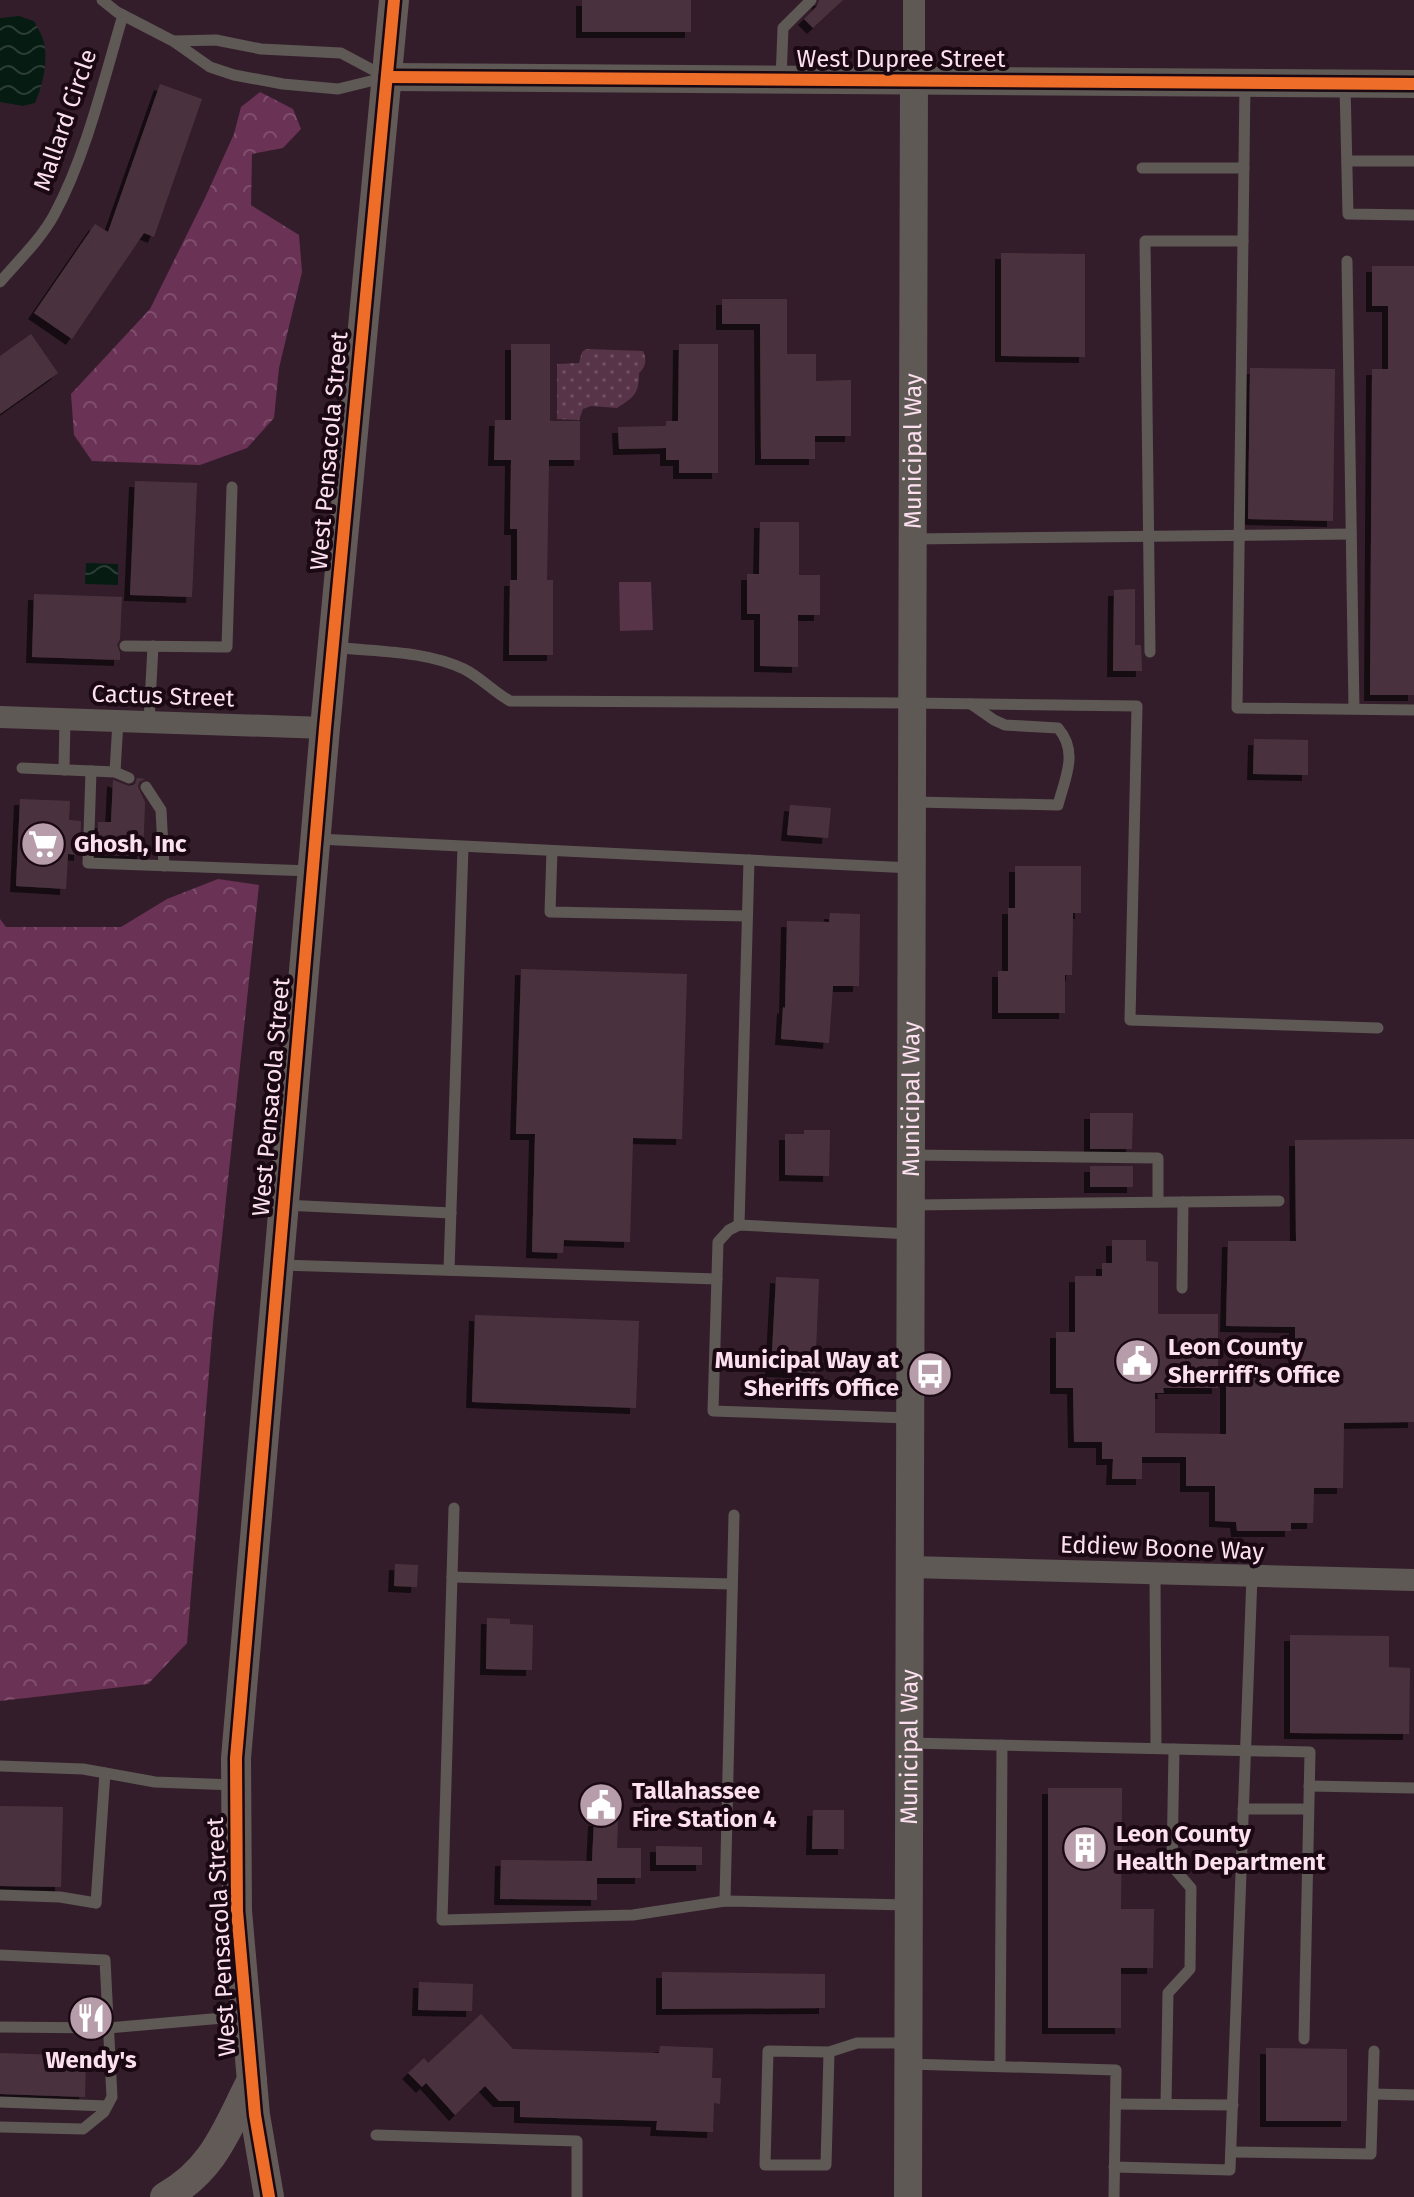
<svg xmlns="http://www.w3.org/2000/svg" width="1414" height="2197" font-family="'Fira Sans',sans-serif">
	<defs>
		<pattern id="green-dots" width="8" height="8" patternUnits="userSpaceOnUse" patternTransform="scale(2)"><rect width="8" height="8" fill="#573448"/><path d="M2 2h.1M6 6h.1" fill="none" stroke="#705163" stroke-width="1.8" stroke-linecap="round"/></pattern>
		<pattern id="forest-crowns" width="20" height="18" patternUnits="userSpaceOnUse" patternTransform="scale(2)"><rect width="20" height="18" fill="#6a3255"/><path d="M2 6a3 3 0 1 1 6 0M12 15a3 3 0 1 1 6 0" fill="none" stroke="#804f6e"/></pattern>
		<pattern id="water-waves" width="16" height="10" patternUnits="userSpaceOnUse" patternTransform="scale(2)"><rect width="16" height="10" fill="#061c13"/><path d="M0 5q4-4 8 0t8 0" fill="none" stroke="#2b3d36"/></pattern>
		<filter id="shadow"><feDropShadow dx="-6" dy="6" stdDeviation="0" flood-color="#0009"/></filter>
	</defs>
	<rect width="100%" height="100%" fill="#341d2b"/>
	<path fill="url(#green-dots)" d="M586 349 643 351C647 359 646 367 639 373 639 394 634 397 617 408L591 406 583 409 579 420 557 419V364L579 363 582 352Z"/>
	<g fill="url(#forest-crowns)">
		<polygon points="260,92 293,109 301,129 283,148 252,154 251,205 299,235 302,272 279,368 274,418 247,448 200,465 92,461 74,435 71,394 150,309 205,198 234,134 241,107"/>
		<polygon points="218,879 259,885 213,1323 187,1643 148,1684 0,1701 0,919 6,927 121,927 167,899"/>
	</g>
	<polygon fill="#573448" points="619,582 651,582 653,630 620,631"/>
	<g fill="url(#water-waves)">
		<path d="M19 16 34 21C37 27 41 33 43 39 49 58 43 86 35 103L23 106 0 102V18Z"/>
		<polygon points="86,563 118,564 118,585 85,584"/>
	</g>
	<g fill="#4a333d" filter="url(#shadow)">
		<rect x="582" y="0" width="109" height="32"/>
		<polygon points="819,0 843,0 813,28 804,19 817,6"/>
		<polygon points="160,84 202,99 154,237 144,233 72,339 34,313 95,224 108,232"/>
		<polygon points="1001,253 1085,254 1085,357 1001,356"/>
		<polygon points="1372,266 1414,266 1414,695 1370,695 1372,369 1388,369 1388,306 1372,306"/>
		<polygon points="722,299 787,299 787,354 816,354 816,381 851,380 851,436 815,436 815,459 761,459 760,324 722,324"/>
		<polygon points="31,334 58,373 0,414 0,356"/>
		<polygon points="511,344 550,344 550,421 580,421 580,460 549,460 547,580 553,580 553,655 509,655 510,580 517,580 517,529 510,529 511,460 494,460 495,420 511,420"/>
		<polygon points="679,344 718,344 718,473 679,473 679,460 666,460 666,448 619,449 618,427 666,426 666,421 678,421"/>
		<polygon points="1250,368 1335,369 1333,521 1248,519"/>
		<polygon points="135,481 197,483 192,597 130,595"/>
		<polygon points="760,522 799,522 799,575 820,575 820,615 798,615 798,667 760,666 760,614 747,614 747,574 759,574"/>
		<polygon points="1135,589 1135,645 1141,645 1142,671 1113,671 1114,590"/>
		<polygon points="34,594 122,597 120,639 117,645 120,653 120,660 32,657"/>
		<polygon points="1254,739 1308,740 1308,775 1253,774"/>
		<polygon points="137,778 145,779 139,782 138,787 145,802 143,856 97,855 98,822 111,822 113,780 129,786 135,784"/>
		<polygon points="20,799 70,801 69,820 81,821 80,855 68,854 66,889 16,886"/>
		<polygon points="790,805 831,808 828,838 787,835"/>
		<polygon points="1015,866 1081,866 1081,913 1073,913 1072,975 1065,975 1065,1013 998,1013 998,971 1008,971 1008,908 1015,908"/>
		<polygon points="830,913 860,914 859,986 833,986 829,1043 781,1039 783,1007 785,1008 787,921 829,922"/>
		<polygon points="521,969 687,974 682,1139 633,1138 630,1242 564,1240 563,1253 532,1252 535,1134 516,1134"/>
		<polygon points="1090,1113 1133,1113 1132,1149 1090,1149"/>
		<polygon points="804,1130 830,1130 829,1176 785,1175 785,1134 804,1134"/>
		<polygon points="1414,1139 1414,1422 1344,1423 1343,1488 1314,1488 1313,1523 1291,1523 1291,1531 1237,1531 1236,1522 1215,1521 1215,1486 1186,1486 1186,1457 1142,1457 1142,1479 1112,1479 1113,1459 1102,1459 1102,1442 1074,1442 1073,1388 1056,1388 1056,1332 1075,1332 1075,1276 1102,1276 1102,1263 1112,1263 1112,1240 1146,1240 1146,1261 1158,1262 1158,1314 1218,1314 1218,1388 1163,1388 1164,1393 1155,1393 1155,1433 1226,1434 1226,1374 1295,1374 1295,1327 1226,1326 1228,1241 1296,1241 1295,1140"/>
		<rect x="1090" y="1166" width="43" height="21"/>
		<polygon points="776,1277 819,1279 815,1373 771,1371"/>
		<polygon points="475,1315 639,1321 636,1408 472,1402"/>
		<polygon points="395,1564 418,1565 417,1587 394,1586"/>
		<polygon points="487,1618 510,1619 510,1624 533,1625 532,1670 486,1669"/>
		<polygon points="1290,1635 1389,1636 1389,1667 1410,1668 1409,1734 1290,1733"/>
		<polygon points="1048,1788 1122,1788 1121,1909 1154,1909 1153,1968 1121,1968 1121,2028 1048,2028"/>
		<polygon points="0,1806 63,1807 61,1887 0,1886"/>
		<polygon points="813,1810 844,1810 844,1849 812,1849"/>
		<polygon points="594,1820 618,1820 617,1848 641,1848 641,1878 597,1878 597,1900 500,1899 501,1860 592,1861"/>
		<polygon points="656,1846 702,1847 702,1865 656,1865"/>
		<polygon points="662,1972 825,1974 825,2008 662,2009"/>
		<polygon points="419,1982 473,1984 472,2011 418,2010"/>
		<polygon points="481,2014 513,2049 659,2053 660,2046 713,2048 712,2078 721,2078 720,2104 714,2103 713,2132 656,2130 657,2121 520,2117 520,2101 499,2101 485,2086 455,2115 426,2083 422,2087 408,2073 424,2058 428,2063"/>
		<polygon points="1266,2048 1347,2049 1347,2121 1266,2121"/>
		<polygon points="0,2053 86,2056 85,2097 0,2094"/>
	</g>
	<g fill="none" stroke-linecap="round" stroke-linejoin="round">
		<g stroke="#5e5955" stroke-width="11">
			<polyline points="102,0 117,12 173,41 210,67 234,75 283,84 338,89 383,78"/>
			<polyline points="174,41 216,40 261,49 341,53 386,77"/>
			<polyline points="781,80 783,28 811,0"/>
			<polyline points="1245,83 1237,708 1414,710"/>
			<polyline points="1345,85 1348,214 1414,215"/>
			<polyline points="1347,161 1414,161"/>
			<polyline points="1142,168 1244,168"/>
			<polyline points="1347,261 1354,709"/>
			<path d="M0 282C18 261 41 239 54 215 86 156 104 79 123 15"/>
			<polyline points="912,539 1351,534"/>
			<polyline points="125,646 227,647 232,487"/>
			<path d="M333 647C376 652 424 650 464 669 480 677 494 692 510 701L912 703 1137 706 1130 1020 1378 1028"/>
			<polyline points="1150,652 1145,241 1243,241"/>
			<polyline points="149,722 153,646"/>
			<polyline points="22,768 115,772 129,778"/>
			<polyline points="64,770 65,719"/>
			<polyline points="91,771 88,863 312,871"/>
			<polyline points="115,772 118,721"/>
			<polyline points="146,787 161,810 164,866"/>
			<path d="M915 802 1058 805C1065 778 1079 752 1058 728L1005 725 994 720 971 704"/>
			<polyline points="318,839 912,868"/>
			<polyline points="552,851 550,912 747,916"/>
			<polyline points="911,1155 1158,1158 1158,1202"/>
			<polyline points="284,1205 451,1213"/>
			<polyline points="912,1205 1279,1201"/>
			<polyline points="739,1225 749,860"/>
			<polyline points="281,1265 717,1279"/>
			<polyline points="449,1270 463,847"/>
			<polyline points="1182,1288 1183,1202"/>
			<polyline points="908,1418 713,1411 718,1242 729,1230 739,1225 910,1234"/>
			<polyline points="454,1508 442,1920 633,1915 725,1901 908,1905"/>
			<polyline points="1155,1574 1156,1748"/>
			<polyline points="452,1577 732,1584"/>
			<polyline points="909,1743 1310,1752 1304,2039"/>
			<polyline points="0,1766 83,1769 155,1782 234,1785"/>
			<polyline points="1309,1786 1414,1788"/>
			<polyline points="1243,1809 1308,1809"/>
			<polyline points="0,1895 60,1897 96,1903"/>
			<polyline points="725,1901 734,1515"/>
			<polyline points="96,1903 105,1773"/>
			<polyline points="0,1955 105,1960 112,2097 104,2112 83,2129 0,2127"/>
			<polyline points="0,2027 108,2028 246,2016"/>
			<polyline points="829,2052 826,2165 765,2165 768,2051 829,2052 857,2043 907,2043"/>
			<polyline points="908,2064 1116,2070 1114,2197"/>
			<polyline points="1000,2066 1002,1745"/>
			<polyline points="1373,2094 1414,2095"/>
			<polyline points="0,2102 107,2106"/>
			<polyline points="1116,2104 1233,2105"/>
			<polyline points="1166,2104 1168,1993 1190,1969 1191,1888 1172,1866 1174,1749"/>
			<polyline points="376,2135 577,2141 577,2197"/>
			<polyline points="1231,2152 1371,2154 1374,2051"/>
			<polyline points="1114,2167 1230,2170 1252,1576"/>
		</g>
		<g stroke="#5e5955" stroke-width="22">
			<polyline points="914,82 914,0"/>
			<polyline points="0,717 325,728"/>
			<polyline points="909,1567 1414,1580"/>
		</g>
		<g stroke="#5e5955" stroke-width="28">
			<polyline points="387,77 1414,84"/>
			<path id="s1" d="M908 2197 914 82"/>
		</g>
		<g stroke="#625a57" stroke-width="30">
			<path d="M165 2197C215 2169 227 2128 252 2080"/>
			<polyline points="269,2197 255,2115 237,1911 236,1758 325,728 394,0"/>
		</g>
		<g stroke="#1a0812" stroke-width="17">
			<g id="cycleway">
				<polyline points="387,77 1414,84"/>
				<polyline points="269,2197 255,2115 237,1911 236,1758 325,728 394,0"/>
			</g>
		</g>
		<use href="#cycleway" stroke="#ee6e29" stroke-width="12"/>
	</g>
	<defs>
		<g id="supermarket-disc" transform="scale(2.3)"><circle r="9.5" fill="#b79caa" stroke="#1a0812"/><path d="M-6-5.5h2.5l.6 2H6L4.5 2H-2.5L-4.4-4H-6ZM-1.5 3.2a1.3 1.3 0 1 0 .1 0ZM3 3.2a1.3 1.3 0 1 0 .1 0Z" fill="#fff"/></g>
		<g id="civic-disc" transform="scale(2.3)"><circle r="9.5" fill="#b79caa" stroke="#1a0812"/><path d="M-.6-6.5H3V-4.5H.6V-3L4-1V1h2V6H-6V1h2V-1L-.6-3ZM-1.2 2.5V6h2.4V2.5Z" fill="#fff"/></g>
		<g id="bus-disc" transform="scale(2.3)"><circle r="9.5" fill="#b79caa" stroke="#1a0812"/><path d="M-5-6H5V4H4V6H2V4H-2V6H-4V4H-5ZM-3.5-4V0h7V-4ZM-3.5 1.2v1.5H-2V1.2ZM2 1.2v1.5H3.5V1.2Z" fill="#fff"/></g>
		<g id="building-disc" transform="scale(2.3)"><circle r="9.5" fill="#b79caa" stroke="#1a0812"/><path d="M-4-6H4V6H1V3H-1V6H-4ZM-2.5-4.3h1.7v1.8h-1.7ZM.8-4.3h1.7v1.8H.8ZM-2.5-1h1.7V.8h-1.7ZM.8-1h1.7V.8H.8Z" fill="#fff"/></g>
		<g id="restaurant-disc" transform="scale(2.3)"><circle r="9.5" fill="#b79caa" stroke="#1a0812"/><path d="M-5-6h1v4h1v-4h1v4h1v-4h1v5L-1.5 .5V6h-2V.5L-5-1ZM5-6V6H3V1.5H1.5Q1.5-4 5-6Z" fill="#fff"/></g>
	</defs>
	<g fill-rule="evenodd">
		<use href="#supermarket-disc" x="43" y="844"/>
		<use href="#civic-disc" x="1137" y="1361"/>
		<use href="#bus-disc" x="930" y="1374"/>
		<use href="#civic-disc" x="601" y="1805"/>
		<use href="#building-disc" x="1085" y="1848"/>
		<use href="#restaurant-disc" x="91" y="2018"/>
	</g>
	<g text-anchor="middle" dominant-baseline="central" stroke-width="8" stroke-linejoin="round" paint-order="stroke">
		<g font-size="24" fill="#fde0ef" stroke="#1a0812">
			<text x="901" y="59">West Dupree Street</text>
			<text transform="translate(65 120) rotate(-71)">Mallard Circle</text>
			<text transform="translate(329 451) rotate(-85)">West Pensacola Street</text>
			<text stroke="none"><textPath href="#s1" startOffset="1746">Municipal Way</textPath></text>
			<text transform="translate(163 696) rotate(2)">Cactus Street</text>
			<text transform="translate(271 1097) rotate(-85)">West Pensacola Street</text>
			<text stroke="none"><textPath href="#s1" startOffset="1098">Municipal Way</textPath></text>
			<text transform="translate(1162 1548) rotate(2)">Eddiew Boone Way</text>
			<text stroke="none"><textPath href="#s1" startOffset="450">Municipal Way</textPath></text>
			<text transform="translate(221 1937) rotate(-93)">West Pensacola Street</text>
		</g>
		<g font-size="24" font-weight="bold" fill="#fde0ef" stroke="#1a0812" text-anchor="start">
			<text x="74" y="844">Ghosh, Inc</text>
			<text x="1168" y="1347">Leon County<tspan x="1168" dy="28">Sherriff's Office</tspan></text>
			<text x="899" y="1360" text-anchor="end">Municipal Way at<tspan x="899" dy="28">Sheriffs Office</tspan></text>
			<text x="632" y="1791">Tallahassee<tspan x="632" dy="28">Fire Station 4</tspan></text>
			<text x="1116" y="1834">Leon County<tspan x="1116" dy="28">Health Department</tspan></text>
			<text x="91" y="2060" text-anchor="middle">Wendy's</text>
		</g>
	</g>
</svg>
